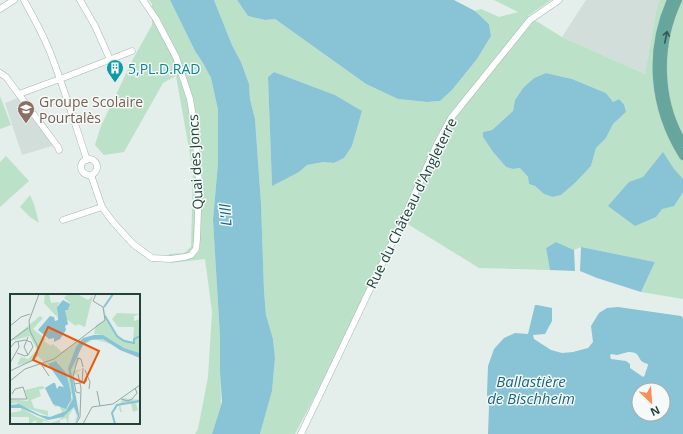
<svg xmlns="http://www.w3.org/2000/svg" width="683" height="434" font-family="'Open Sans',sans-serif">
	<rect width="100%" height="100%" fill="#e4eeeb"/>
	<g fill="#d2deda">
		<polygon points="586,0 660,0 657,6 645,74 562,37"/>
		<polygon points="20,97 55,145 22,155 5,103"/>
	</g>
	<g fill="#bce1c9" fill-rule="evenodd">
		<polygon points="149,0 170,0 195,51 203,63 211,78 218,110 218,163 213,220 220,337 221,405 212,434 195,434 198,429 208,377 212,312 205,259 171,263 169,254 184,253 191,247 193,171 176,76 163,83 124,152 104,155 95,145 101,126 133,59 152,25 152,4"/>
		<path d="M214 0H237L248 16 265 20 275 19 366 84 398 99 427 102 440 101 452 90 477 59 491 36 489 24 475 11 481 9 499 17 518 12 494 0H551L528 16 562 37 645 74 657 6 660 0H683V299L641 292 655 262 581 247 574 250 556 242 546 248 550 270 479 268 406 223 295 434H260L272 391 275 358 273 339 266 315 264 291 261 203 255 119 250 99 249 84 241 62 232 45ZM274 72 335 95 362 111 352 146 344 158 334 163 324 162 307 165 299 172 272 185 268 77ZM546 73 555 75 572 79 606 93 613 102 619 99 624 104 626 112 613 124 606 138 596 148 591 166 575 183 561 195 553 197 544 194 535 186 529 184 528 177 520 168 513 169 506 167 493 152 483 137V132L492 130 513 111 515 100 523 88 534 78Z"/>
		<polygon points="0,96 11,125 0,129"/>
		<polygon points="6,156 29,181 0,207 0,162"/>
		<polygon points="30,195 34,204 39,223 30,217 20,207"/>
	</g>
	<g fill="#89c3d6" fill-rule="evenodd">
		<polygon points="170,0 214,0 232,45 241,62 249,84 250,99 255,119 261,203 264,291 266,315 273,339 275,358 272,391 260,434 212,434 222,402 220,371 220,337 213,220 218,163 218,110 211,78 203,63 195,51"/>
		<polygon points="237,0 454,0 475,11 489,24 491,36 477,59 452,90 440,101 427,102 398,99 366,84 275,19 265,20 248,16"/>
		<polygon points="274,72 335,95 362,111 352,146 344,158 334,163 324,162 307,165 299,172 272,186 268,77"/>
		<polygon points="546,73 572,79 606,93 613,102 619,99 624,104 626,112 613,124 606,138 596,148 591,166 575,183 561,195 553,197 544,194 535,186 529,184 528,177 520,168 513,169 506,167 493,152 483,137 483,132 492,130 513,111 515,100 523,88 534,78"/>
		<polygon points="663,152 674,169 683,179 683,192 674,206 662,209 656,217 635,226 608,206 629,182 643,177"/>
		<polygon points="556,242 574,250 575,271 550,270 546,248"/>
		<polygon points="581,247 655,262 641,292 597,278 580,271"/>
		<path d="M535 305H537L552 308V321L545 334 533 335 534 339 551 350 562 353 573 352 588 348 593 342 591 326 599 313 607 308 618 307 681 316 683 318V434H488L489 407 487 394 488 366 494 349 504 338 515 333 528 334ZM628 352C630 352 633 352 635 353 641 356 637 361 648 364 648 368 645 371 645 375L643 377 630 368V364L626 361 611 359 610 356 611 354 617 355ZM639 390H663V414H639Z"/>
	</g>
	<g fill="none" stroke-linecap="round" stroke-linejoin="round">
		<g stroke="#a6b7b3" stroke-width="7">
			<g id="minor">
				<path d="M24 0C33 17 43 34 50 52 64 88 75 124 87 160"/>
				<polyline points="80,0 95,26 116,73"/>
				<polyline points="0,9 14,0"/>
				<polyline points="0,73 6,77 58,147 59,150"/>
				<polyline points="19,94 68,76 132,51"/>
				<circle cx="89" cy="167" r="8"/>
				<polyline points="91,175 102,207 113,222 133,244 152,258 170,259 185,257 191,255 196,249 197,239 199,183 195,129 190,99 176,57 156,19 143,0"/>
				<polyline points="63,220 102,207"/>
				<polyline points="301,434 402,222 437,144 451,118 530,20 559,0"/>
			</g>
		</g>
		<g stroke="#c1cac8" stroke-width="9">
			<g id="major">
				<path d="M671 0C648 52 653 108 683 156"/>
				<path d="M678 0C657 44 657 100 683 143"/>
			</g>
		</g>
		<use href="#minor" stroke="#fff" stroke-width="6"/>
		<use href="#major" stroke="#66a69c" stroke-width="8"/>
	</g>
	<defs><path id="oneway-shaft" d="M-6 0H5M1.5-3L5.5 0L1.5 3" fill="none" stroke-width="1.6" stroke-linecap="round" stroke-linejoin="round"/></defs>
	<use stroke="#335b54" href="#oneway-shaft" transform="translate(666 37) rotate(-78)"/>
	<defs>
		<g id="building-pin" transform="scale(0.9)"><path d="M0 17L-7.5 6A9.5 9.5 0 1 1 7.5 6Z" fill="#0f9aa8" stroke="#f5faf8"/><path d="M-4-6H4V6H1V3H-1V6H-4ZM-2.5-4.3h1.7v1.8h-1.7ZM.8-4.3h1.7v1.8H.8ZM-2.5-1h1.7V.8h-1.7ZM.8-1h1.7V.8H.8Z" fill="#fff"/></g>
		<g id="school-pin" transform="scale(0.9)"><path d="M0 17L-7.5 6A9.5 9.5 0 1 1 7.5 6Z" fill="#8d6e63" stroke="#f5faf8"/><path d="M0-5L7-2L0 1L-7-2ZM-4 1L0 2.5L4 1V4Q0 6-4 4Z" fill="#fff"/></g>
	</defs>
	<g fill-rule="evenodd">
		<use href="#building-pin" x="115" y="68"/>
		<use href="#school-pin" x="26" y="109"/>
	</g>
	<g text-anchor="middle" dominant-baseline="central" stroke-width="3" stroke-linejoin="round" paint-order="stroke">
		<g font-size="14" fill="#0d838f" stroke="#f5faf8" text-anchor="start">
			<text x="128" y="68">5,PL.D.RAD</text>
		</g>
		<g font-size="14" fill="#785e54" stroke="#f5faf8" text-anchor="start">
			<text x="39" y="101">Groupe Scolaire<tspan x="39" dy="16">Pourtalès</tspan></text>
		</g>
		<g font-size="14" fill="#22423c" stroke="#f5faf8">
			<text transform="translate(195 162) rotate(-93)">Quai des Joncs</text>
			<text transform="translate(411 203) rotate(-64)">Rue du Château d'Angleterre</text>
		</g>
		<g font-size="15" font-style="italic" fill="#186682" stroke="#f5faf8">
			<text transform="translate(225 215) rotate(-93)">L'Ill</text>
			<text x="531" y="381">Ballastière<tspan x="531" dy="17">de Bischheim</tspan></text>
		</g>
	</g>
	<g transform="translate(10 294)">
		<rect width="130" height="130" fill="#e4eeeb"/>
		<path d="M35 0H39L41 9 50 8 47 12V23L34 9ZM58 0H67L78 6 83 1 75 33 68 30 66 32 56 25 55 16H58L60 9 54 4ZM104 1 94 14 97 26 109 44 123 48 124 33H108L102 25 107 19 130 20 124 22V27L130 25V59L114 54 93 41 84 40 86 31 95 26 93 13ZM30 22 33 24 23 35 36 45 34 47 41 52 42 50 47 53 51 58 73 44 66 53 58 74 63 105 59 114 53 119 49 112 45 113 43 110 58 113 62 102 49 70 48 68 36 71 38 73 33 74 31 70 35 69 28 62 22 68 7 71 11 63 18 65 27 56 20 42 0 47ZM84 45 74 51 69 59 68 63 70 64 63 77 72 75 63 82 65 97 61 76 71 51 77 47 87 45H93L101 50ZM32 92 35 94 29 96 31 102 21 106 24 114 38 117V122L7 110 5 106 6 109 0 110 1 105 18 107 15 96ZM113 104 130 106 126 110 128 116 123 118 121 110H110L112 118H110L109 112ZM65 113 67 116 68 122 64 130 67 122 64 114 59 121 58 130 56 124 50 126V130H39L49 126ZM11 114 27 123 41 128 33 127 32 130H27L26 126 19 130V123H0V119L11 117Z" fill="#bce1c9"/>
		<path d="M53 6 60 10 58 16H55L58 30 55 32 56 36 50 45 44 48V44L39 45 28 36 40 22 44 23 45 27 48 26 47 13ZM84 41H93L114 54 130 59V64L110 56 93 45 80 46 73 50 61 76 69 120V123L65 130 68 122 64 113 53 123 38 126 11 114H0L1 111 9 110 30 121 40 123 56 117 63 105 58 74 66 53 73 44ZM46 67 56 79 61 99V106L56 115 43 110 35 94 43 89H45L47 95 49 92 54 93 38 70Z" fill="#89c3d6"/>
		<path fill="none" stroke="#89c3d6" stroke-width="2" d="M94 13 103 0M95 22 107 42 114 47 124 49V45L130 42M105 130 102 119 107 111 130 107"/>
		<path fill="none" stroke="#96a9a5" stroke-width="1" d="M0 32 11 23 20 20M18 43 14 53 18 61M0 47 18 34M0 54 5 48 15 46 21 48 23 53 18 61 15 62 7 59M0 69 9 53 8 47M31 70 39 82M75 76 80 88 79 95M0 77 23 66 27 61 28 53 20 37 19 27 29 0M68 80 71 94M0 87 15 75 44 65 95 26 93 13 83 7 86 0M72 89 73 74M64 90 76 88 77 85M87 97 90 112M70 99 66 98 63 82 68 64 71 65 73 73M1 105H17L13 93 5 95 2 100M111 105 118 107 122 105 127 99 125 94M66 130 70 123 71 94M73 130 82 113 103 110 130 91"/>
		<path fill="#e8590c" fill-opacity="0.15" stroke="#e8590c" stroke-width="2" d="M38 33 89 57 74 89 23 66Z"/>
		<rect width="130" height="130" fill="none" stroke="#22423c" stroke-width="2"/>
	</g>
	<g transform="translate(651 402) rotate(155)"><circle r="19" fill="#f5faf8" stroke="#a1b0ad"/>
	<path d="M0-3L7 15L0 10L-7 15Z" fill="#fa8e57"/>
	<text y="-6" font-size="11" font-weight="bold" text-anchor="middle" fill="#22423c">N</text>
	</g>
</svg>
